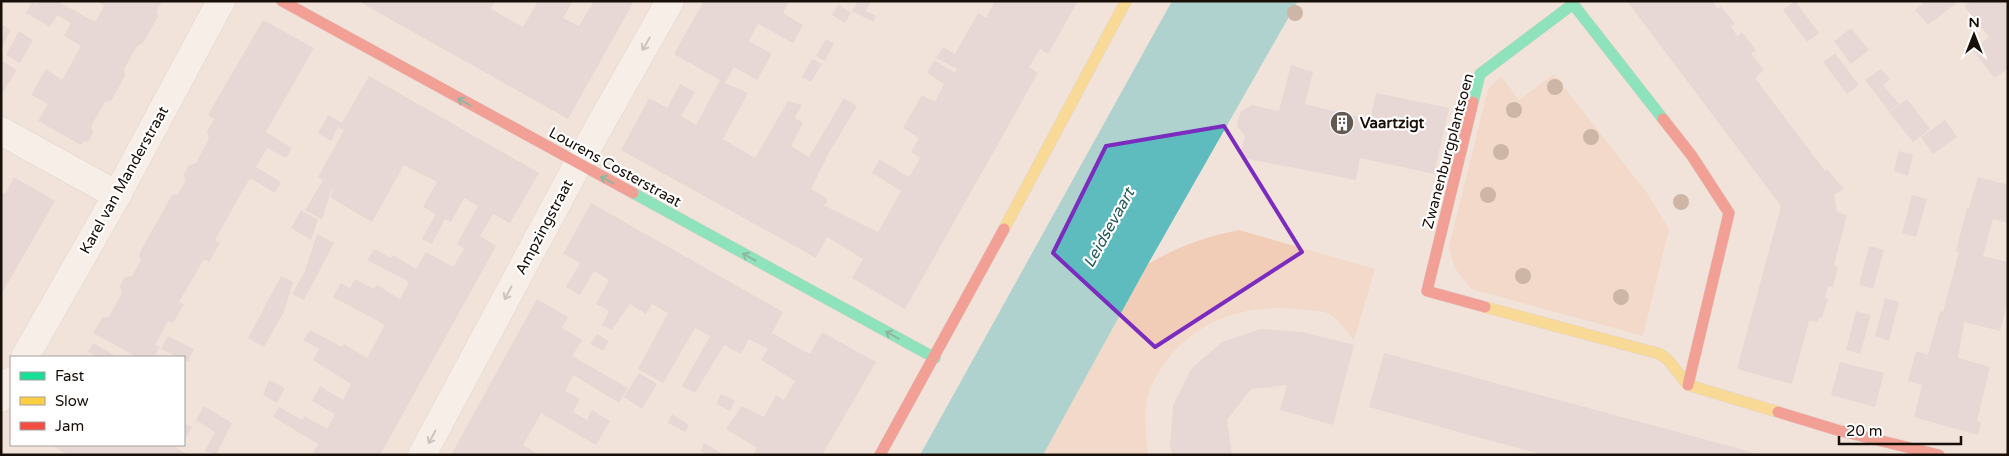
<svg xmlns="http://www.w3.org/2000/svg" width="2009" height="456" font-family="'Varela Round',sans-serif">
	<rect width="100%" height="100%" fill="#f2e3da"/>
	<g fill="#f1cdb7">
		<polygon points="1554,74 1647,193 1669,229 1643,336 1471,289 1454,267 1449,246 1488,89 1501,76 1519,100"/>
		<path d="M1239 230 1375 269 1354 340C1347 332 1336 316 1327 313 1318 310 1307 310 1297 309 1235 303 1181 327 1152 384 1142 405 1146 432 1148 455H1043L1148 264C1179 246 1204 237 1239 230Z"/>
	</g>
	<polygon fill="#5ebcbe" points="1172,1 1298,1 1148,264 1043,455 920,455"/>
	<g fill="#d9c7cf">
		<polygon points="39,1 57,1 95,22 104,6 97,1 162,1 157,11 158,17 143,43 137,46 124,69 125,76 111,101 105,102 91,126 93,133 89,141 83,142 81,145 38,121 48,104 31,95 46,69 62,80 81,46 64,36 71,23 57,15 50,27 26,13 32,2 37,4"/>
		<polygon points="358,1 495,1 491,9 523,27 538,1 573,1 563,18 579,26 594,1 634,1 568,119"/>
		<polygon points="704,1 789,1 783,13 803,25 793,43 758,24 749,41 772,54 757,80 734,67 725,83 748,93 723,139 755,158 788,101 802,105 795,118 803,123 791,146 809,157 844,98 857,106 830,151 811,189 828,199 820,214 825,206 878,232 901,191 872,173 879,159 909,177 920,158 911,152 919,138 903,128 922,95 935,102 944,84 927,73 934,60 955,73 957,69 936,58 943,47 955,54 978,13 986,18 995,1 1078,1 1048,54 1040,49 1029,67 1038,73 905,309 852,278 863,259 827,237 816,258 621,150 649,98 667,108 680,84 695,92 681,116 696,125 720,80 674,54"/>
		<polygon points="858,1 871,1 866,11 876,16 873,22 852,11"/>
		<polygon points="1627,1 1712,1 1718,9 1721,6 1735,24 1731,26 1737,36 1742,32 1756,50 1751,54 1764,70 1755,78 1825,171 1827,169 1844,189 1834,195 1837,212 1847,215 1834,265 1838,267 1833,287 1828,286 1825,297 1828,299 1822,318 1819,317 1818,322 1809,321 1792,384 1737,369 1781,206"/>
		<polygon points="1795,1 1819,33 1807,42 1783,10"/>
		<polygon points="1926,1 1959,1 1928,25 1915,10"/>
		<polygon points="1970,1 2008,1 2008,69 1994,78 1973,50 1989,37 1964,6"/>
		<polygon points="838,4 851,13 845,23 832,15"/>
		<polygon points="263,20 314,48 266,132 292,148 286,158 267,148 256,167 281,182 275,193 250,178 215,240 220,243 209,262 204,259 179,302 184,304 173,323 168,321 155,345 160,347 154,357 137,357 93,333 102,318 109,317 122,293 120,286 125,277 132,276 134,273 141,260 139,254 172,195 178,194 185,182 184,174 189,165 196,163 209,139 207,132 214,119 208,115"/>
		<polygon points="1,24 11,30 1,48"/>
		<polygon points="1851,28 1869,50 1851,64 1834,41"/>
		<polygon points="19,31 33,40 20,63 6,55"/>
		<polygon points="826,39 834,43 825,61 816,56"/>
		<polygon points="1835,53 1859,85 1847,94 1823,62"/>
		<polygon points="812,59 822,64 811,82 802,77"/>
		<polygon points="2,61 17,70 1,95 1,63"/>
		<polygon points="1291,65 1313,72 1305,104 1370,120 1376,93 1449,108 1434,174 1360,158 1356,180 1243,158 1244,156 1240,155 1245,136 1237,126 1240,112 1252,105 1279,111"/>
		<polygon points="1881,69 1890,79 1883,85 1899,104 1889,111 1865,80"/>
		<polygon points="369,76 539,173 510,223 493,214 480,236 496,246 380,455 312,455 318,444 273,417 279,407 302,420 304,416 327,429 335,414 312,401 320,386 343,400 351,384 313,360 319,349 303,340 310,330 342,347 344,344 367,358 385,325 333,297 341,283 350,288 355,279 374,289 377,285 400,299 409,282 367,260 374,249 391,258 393,255 416,269 426,252 453,267 464,249 457,244 478,206 464,198 451,222 445,219 432,244 422,239 436,214 423,207 437,182 404,165 372,222 331,198 333,185 322,220 305,210 323,180 318,177 344,130 338,127 331,141 318,133 328,115 342,123"/>
		<polygon points="1907,99 1930,129 1913,142 1889,112"/>
		<polygon points="1945,120 1957,137 1933,154 1921,137"/>
		<polygon points="1899,151 1913,155 1908,176 1894,171"/>
		<polygon points="14,177 55,201 1,295 1,192 5,194"/>
		<polygon points="1978,177 2008,185 2008,223 1993,219 1983,256 2008,262 2008,301 2000,331 1964,322 1958,358 1990,367 1977,421 1981,423 1978,435 1914,417 1922,385 1908,381 1916,351 1928,355 1940,311 1943,312 1959,252 1956,251 1967,208 1969,208"/>
		<polygon points="1912,195 1927,199 1916,237 1902,233"/>
		<polygon points="591,203 783,312 772,333 800,349 810,354 822,332 876,362 822,455 753,455 757,448 726,429 742,406 764,417 776,395 784,400 795,381 761,360 768,349 749,339 741,354 724,345 695,393 682,386 710,336 695,328 663,383 638,369 668,313 652,304 646,314 630,304 612,330 602,325 609,311 596,304 609,280 594,271 580,295 566,287 580,263 563,254"/>
		<polygon points="301,210 318,220 311,240 291,228"/>
		<polygon points="317,234 334,243 304,300 292,294 305,271"/>
		<polygon points="1869,246 1884,250 1873,289 1859,285"/>
		<polygon points="281,276 293,282 284,312 264,347 248,338"/>
		<polygon points="1885,298 1899,302 1889,341 1875,336"/>
		<polygon points="537,299 568,317 562,328 582,340 572,356 628,388 619,403 573,375 565,391 580,399 573,412 592,423 587,419 592,410 610,421 596,445 541,413 523,445 539,455 451,455"/>
		<polygon points="1856,311 1871,315 1860,354 1846,350"/>
		<polygon points="1261,329 1302,332 1354,345 1333,425 1280,410 1287,385 1251,389 1227,420 1232,455 1173,455 1170,447 1173,406 1191,369 1222,342"/>
		<polygon points="597,334 609,341 603,351 590,344"/>
		<polygon points="168,336 194,349 188,362 184,360 184,357 178,357 161,349"/>
		<polygon points="93,343 114,355 113,357 97,357 88,352"/>
		<polygon points="1384,353 1737,448 1759,455 1544,455 1466,434 1369,407"/>
		<polygon points="1840,362 1884,373 1875,407 1831,395"/>
		<polygon points="639,373 657,384 642,409 624,397"/>
		<polygon points="269,380 285,388 277,403 263,395"/>
		<polygon points="721,394 735,401 730,411 716,404"/>
		<polygon points="204,406 232,423 216,455 205,451 215,432 196,420"/>
		<polygon points="672,414 689,425 685,432 668,423"/>
		<polygon points="184,423 192,427 184,442"/>
		<polygon points="704,443 725,455 706,455 701,451"/>
		<polygon points="51,445 172,445 189,455 69,455"/>
	</g>
	<g fill="none" stroke-linecap="round" stroke-linejoin="round">
		<g stroke="#cbbfb8" stroke-width="29">
			<g id="street">
				<polyline points="1,131 117,195"/>
				<polyline points="25,357 117,195 221,1"/>
				<polyline points="1,398 11,381"/>
				<polyline points="422,455 578,164 670,1"/>
			</g>
		</g>
		<g stroke="#cbbfb8" stroke-width="12">
			<g id="fast">
				<polyline points="1473,102 1480,74 1573,4 1663,119"/>
				<polyline points="633,193 935,358"/>
			</g>
		</g>
		<g stroke="#cbbfb8" stroke-width="12">
			<g id="slow">
				<polyline points="1004,229 1126,1"/>
				<polyline points="1485,307 1660,354 1668,360 1688,385 1778,412"/>
			</g>
		</g>
		<g stroke="#cbbfb8" stroke-width="12">
			<g id="jam">
				<polyline points="282,1 633,193"/>
				<polyline points="1473,102 1427,291 1485,307"/>
				<polyline points="1663,119 1692,156 1729,213 1688,385"/>
				<polyline points="1778,412 1837,430 1939,455"/>
				<polyline points="880,455 1004,229"/>
			</g>
		</g>
		<use href="#street" stroke="#fdfbf9" stroke-width="28"/>
		<use href="#fast" stroke="#16e098" stroke-width="11"/>
		<use href="#slow" stroke="#ffcf43" stroke-width="11"/>
		<use href="#jam" stroke="#f24e42" stroke-width="11"/>
	</g>
	<g fill="#a17f67">
		<circle cx="1295" cy="13" r="8"/>
		<circle cx="1555" cy="87" r="8"/>
		<circle cx="1514" cy="110" r="8"/>
		<circle cx="1591" cy="137" r="8"/>
		<circle cx="1501" cy="152" r="8"/>
		<circle cx="1488" cy="195" r="8"/>
		<circle cx="1681" cy="202" r="8"/>
		<circle cx="1523" cy="276" r="8"/>
		<circle cx="1621" cy="297" r="8"/>
	</g>
	<defs><path id="oneway-shaft" d="M-6 0H5M1.5-3L5.5 0L1.5 3" fill="none" stroke-width="1.6" stroke-linecap="round" stroke-linejoin="round" transform="scale(1.25)"/></defs>
	<g stroke="#a19d99">
		<use href="#oneway-shaft" transform="translate(646 44) rotate(120)"/>
		<use href="#oneway-shaft" transform="translate(508 293) rotate(118)"/>
		<use href="#oneway-shaft" transform="translate(432 437) rotate(118)"/>
	</g>
	<g stroke="#178258">
		<use href="#oneway-shaft" transform="translate(464 102) rotate(-151)"/>
		<use href="#oneway-shaft" transform="translate(607 180) rotate(-151)"/>
		<use href="#oneway-shaft" transform="translate(749 257) rotate(-151)"/>
		<use href="#oneway-shaft" transform="translate(892 335) rotate(-151)"/>
	</g>
	<path d="M0 0H2009V456H0ZM1224 126 1302 252 1155 347 1053 253 1106 146Z" fill="#f2e3da" fill-opacity=".55" fill-rule="evenodd"/>
	<path fill="none" stroke="#7b2cbf" stroke-width="4" stroke-linejoin="round" d="M1224 126 1302 252 1155 347 1053 253 1106 146Z"/>
	<defs>
		<g id="building-disc" transform="scale(1.25)"><circle r="9.5" fill="#645952" stroke="#fff"/><path d="M-4-6H4V6H1V3H-1V6H-4ZM-2.5-4.3h1.7v1.8h-1.7ZM.8-4.3h1.7v1.8H.8ZM-2.5-1h1.7V.8h-1.7ZM.8-1h1.7V.8H.8Z" fill="#fff"/></g>
	</defs>
	<g fill-rule="evenodd">
		<use href="#building-disc" x="1342" y="123"/>
	</g>
	<g text-anchor="middle" dominant-baseline="central" stroke-width="4.5" stroke-linejoin="round" paint-order="stroke">
		<g font-size="15" font-weight="bold" fill="#180f09" stroke="#fff" text-anchor="start">
			<text x="1360" y="123">Vaartzigt</text>
		</g>
		<g font-size="15" fill="#180f09" stroke="#fff">
			<text transform="translate(1448 151) rotate(-75)">Zwanenburgplantsoen</text>
			<text transform="translate(615 167) rotate(29)">Lourens Costerstraat</text>
			<text transform="translate(124 180) rotate(-61)">Karel van Manderstraat</text>
			<text transform="translate(544 227) rotate(-62)">Ampzingstraat</text>
		</g>
		<g font-size="16" font-style="italic" fill="#265b5e" stroke="#fff">
			<text transform="translate(1109 228) rotate(-61)">Leidsevaart</text>
		</g>
	</g>
	<rect width="2009" height="456" fill="none" stroke="#180f09" stroke-width="5"/>
	<rect x="10" y="356" width="175" height="90" fill="#ffffff" stroke="#a39f9d"/>
	<rect x="20" y="372" width="25" height="8" fill="#16e098" stroke="#a39f9d"/>
	<text x="55" y="381" font-size="15" fill="#180f09">Fast</text>
	<rect x="20" y="397" width="25" height="8" fill="#ffcf43" stroke="#a39f9d"/>
	<text x="55" y="406" font-size="15" fill="#180f09">Slow</text>
	<rect x="20" y="422" width="25" height="8" fill="#f24e42" stroke="#a39f9d"/>
	<text x="55" y="431" font-size="15" fill="#180f09">Jam</text>
	<g transform="translate(1974 35)" stroke="#ffffff" stroke-width="4" paint-order="stroke">
	<path d="M0-4L9 19L0 12L-9 19Z" fill="#180f09"/>
	<text y="-8" font-size="14" font-weight="bold" text-anchor="middle" fill="#180f09">N</text>
	</g>
	<path d="M1839 436v8h122v-8" fill="none" stroke="#180f09" stroke-width="2.5"/>
	<text x="1846" y="436" font-size="15" fill="#180f09" stroke="#ffffff" stroke-width="4" paint-order="stroke">20 m</text>
</svg>
